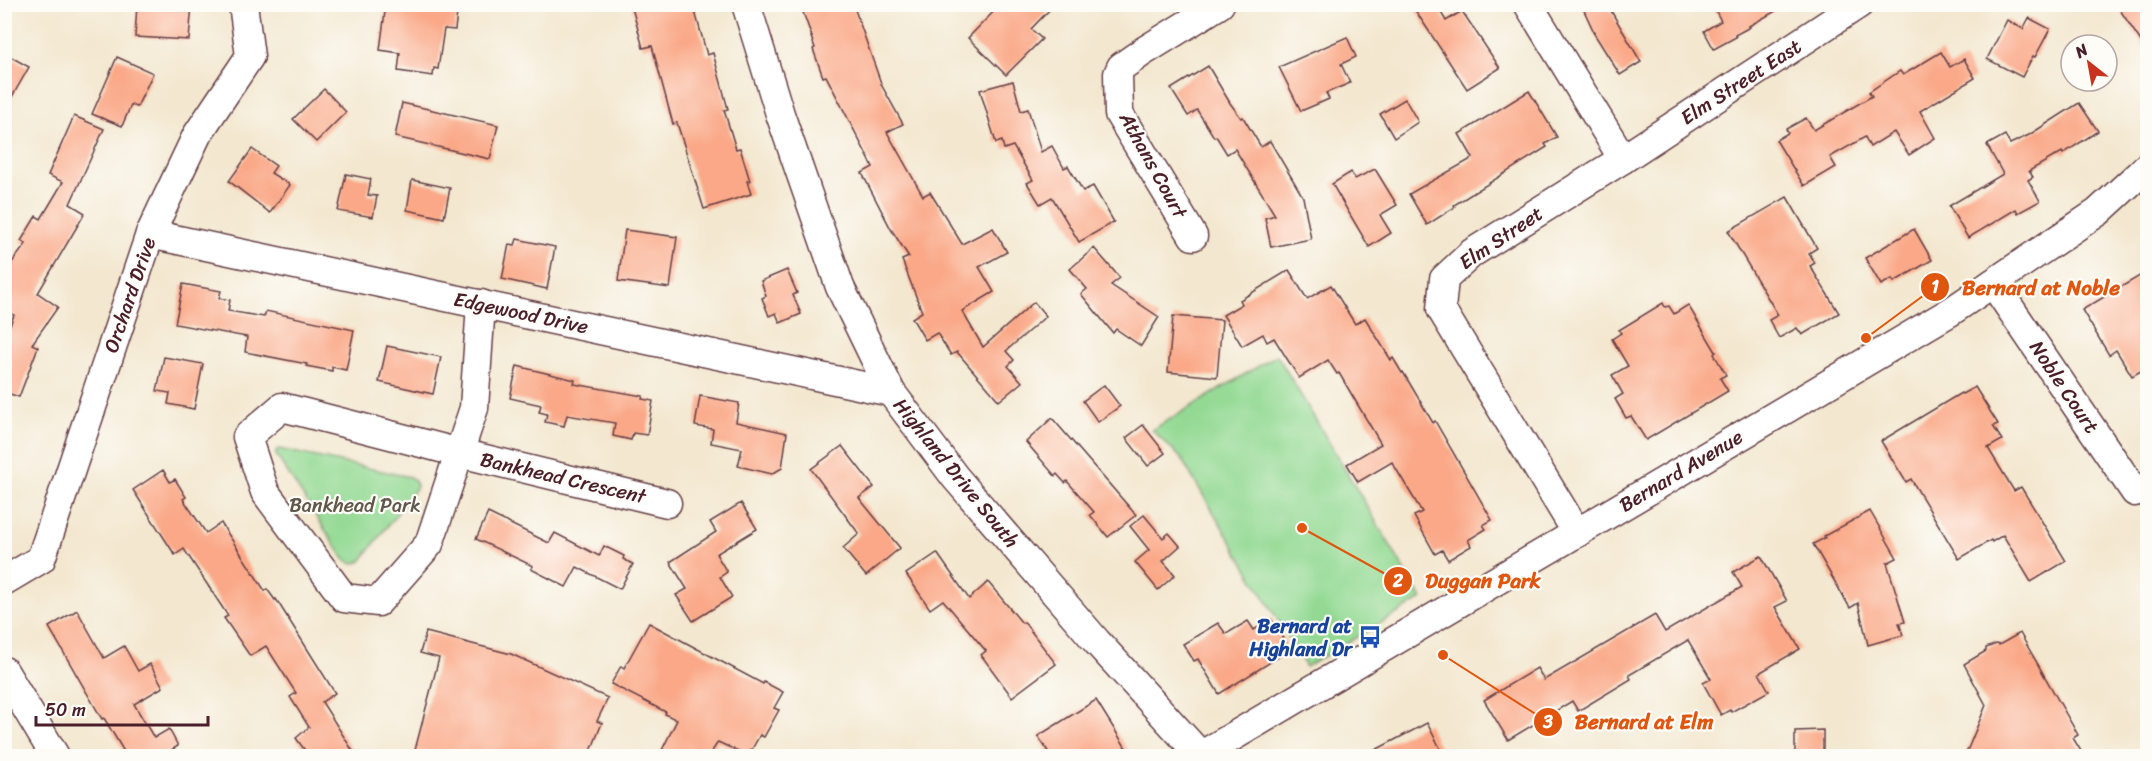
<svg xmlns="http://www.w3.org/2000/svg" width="2152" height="761" font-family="Sriracha,sans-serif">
	<rect width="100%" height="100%" fill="#fdfcf7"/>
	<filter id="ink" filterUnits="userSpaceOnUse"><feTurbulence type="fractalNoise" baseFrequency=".0167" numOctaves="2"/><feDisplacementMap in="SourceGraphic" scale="12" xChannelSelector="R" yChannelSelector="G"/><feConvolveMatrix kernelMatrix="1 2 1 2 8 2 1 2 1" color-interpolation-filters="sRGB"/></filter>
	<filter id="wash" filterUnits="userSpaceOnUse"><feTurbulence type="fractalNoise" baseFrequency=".008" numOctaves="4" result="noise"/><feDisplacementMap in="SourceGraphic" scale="24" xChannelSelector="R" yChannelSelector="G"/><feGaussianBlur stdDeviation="1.35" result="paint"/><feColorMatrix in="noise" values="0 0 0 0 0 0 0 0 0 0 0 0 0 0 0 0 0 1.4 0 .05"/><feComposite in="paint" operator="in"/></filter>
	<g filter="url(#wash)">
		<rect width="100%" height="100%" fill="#f3e7cf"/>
		<g fill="#93d993" stroke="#6e7c5f" stroke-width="1.5">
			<polygon points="1277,355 1422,599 1306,667 1181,458 1152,430"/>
			<polygon points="279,449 410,477 415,481 417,487 361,561 353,564 344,559 276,455 276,451"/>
		</g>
		<g id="blocks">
			<g fill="#faa887">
				<polygon points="137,4 192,4 189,40 135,37"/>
				<polygon points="386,4 458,4 455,30 444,29 438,69 434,68 433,76 398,71 400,53 380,50"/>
				<polygon points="631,4 693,4 707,55 713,53 728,109 724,110 736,149 740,148 750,181 747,181 751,194 704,209 677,123 673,124 652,46 643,48"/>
				<polygon points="800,4 853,4 882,86 903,124 887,132 923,196 930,192 962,244 993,228 1007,252 979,267 994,292 962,311 983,347 1034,302 1046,316 1006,351 1014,360 1008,366 1022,382 999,401 957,352 951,355 937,333 925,340 912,318 922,312 902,260 909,257 891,229 862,173 873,167 826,76 823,77 813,49 815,48 811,37 812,37"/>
				<polygon points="1001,4 1055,4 1031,29 1042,39 1006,75 968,38"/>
				<polygon points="1411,4 1436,4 1446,21 1462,11 1500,68 1467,89"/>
				<polygon points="1581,4 1607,4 1641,62 1620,75 1593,32 1594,32"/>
				<polygon points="1712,4 1788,4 1749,26 1750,27 1735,35 1736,37 1714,49 1704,31 1721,21"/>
				<polygon points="2116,4 2148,4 2148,52"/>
				<polygon points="2029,18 2050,29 2035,57 2033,56 2022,77 1987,59 2007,20 2023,29"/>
				<polygon points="1347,37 1356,57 1341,64 1350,83 1326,93 1329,99 1301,111 1279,67"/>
				<polygon points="1941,52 1950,67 1964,59 1975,78 1920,111 1935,138 1909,155 1894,132 1870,147 1865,137 1830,157 1836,167 1804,186 1776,140 1788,133 1786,129 1806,118 1814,130 1872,96 1869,92 1900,71 1903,75"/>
				<polygon points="4,53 29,67 4,111"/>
				<polygon points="117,57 153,73 137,107 131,105 122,126 92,114"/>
				<polygon points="1208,66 1230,103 1241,118 1243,117 1261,147 1270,141 1303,197 1311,239 1271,247 1265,218 1275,215 1235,149 1227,154 1216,136 1214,137 1197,110 1188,116 1171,89"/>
				<polygon points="1013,81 1021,111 1028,109 1041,152 1052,146 1064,168 1068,166 1083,191 1093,186 1114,222 1079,242 1052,197 1040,204 1027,183 1033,180 1013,146 1004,149 1002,141 996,143 980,90"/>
				<polygon points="324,89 346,112 316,142 293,119"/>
				<polygon points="1529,91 1557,137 1545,144 1547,147 1454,205 1455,207 1427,225 1409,194 1473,158 1459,134"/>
				<polygon points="1405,99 1418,122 1394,138 1380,114"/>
				<polygon points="402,103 498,125 490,159 395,137"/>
				<polygon points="2079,103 2098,131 2063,154 2062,152 2029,171 2033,177 2028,180 2040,201 2018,213 2016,209 1968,238 1949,206 2003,174 1987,145 2005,135 2010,144 2029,135"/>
				<polygon points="74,116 104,129 70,204 85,213 38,293 58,307 32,344 38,347 19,397 4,392 4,340 14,315 4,308 4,273 26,244 21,241 36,216 41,219 63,182 48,175"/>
				<polygon points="252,149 276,166 271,173 290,185 270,213 229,181"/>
				<polygon points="1375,169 1397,205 1380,215 1391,233 1369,247 1332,184 1351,172 1355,179"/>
				<polygon points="346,174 371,179 368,195 377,196 373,217 338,211"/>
				<polygon points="412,180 450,188 444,218 407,210"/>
				<polygon points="1787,197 1817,248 1809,253 1815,263 1810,266 1839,313 1802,335 1797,328 1779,338 1769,320 1778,315 1728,231"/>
				<polygon points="1914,229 1932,260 1894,282 1892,279 1881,285 1865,258"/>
				<polygon points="625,230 677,237 670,288 618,281"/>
				<polygon points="517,239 555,247 547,289 502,279 509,244 515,245"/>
				<polygon points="1094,248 1120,278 1111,285 1159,317 1141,346 1116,329 1113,333 1081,294 1087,289 1070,269"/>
				<polygon points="787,270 797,293 793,295 801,314 780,323 776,313 769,316 762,298 766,296 761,281"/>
				<polygon points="1289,270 1307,299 1331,285 1355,324 1365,318 1391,360 1393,358 1402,373 1403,372 1433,423 1435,421 1492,520 1483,525 1486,529 1468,540 1471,546 1448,560 1442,550 1435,554 1414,516 1422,512 1392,462 1358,482 1347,464 1381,444 1339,373 1337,374 1328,360 1299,378 1274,338 1267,342 1263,334 1242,346 1223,315 1242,304 1240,300"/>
				<polygon points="2148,271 2148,367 2132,376 2116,350 2109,355 2082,310"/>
				<polygon points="183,284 221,291 219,298 230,300 228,311 264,317 266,311 354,330 346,370 332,367 332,371 306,366 307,364 245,352 247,337 175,324"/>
				<polygon points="1663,303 1665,307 1669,306 1674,314 1688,305 1716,352 1714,354 1726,375 1720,378 1728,391 1646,440 1631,416 1626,418 1615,399 1623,394 1612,375 1628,366 1612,339 1621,333 1619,330"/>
				<polygon points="1173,316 1222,320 1217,377 1168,372"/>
				<polygon points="387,346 441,357 433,394 379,382"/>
				<polygon points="164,357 203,364 194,409 168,404 170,393 157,391"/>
				<polygon points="517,366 575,380 574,384 643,396 642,399 653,401 647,435 633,433 631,440 613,436 615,423 567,415 564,426 545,422 547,414 539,412 541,405 510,398"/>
				<polygon points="1104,385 1120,406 1098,422 1083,401"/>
				<polygon points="1975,387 1998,424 1993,426 2002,440 1988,448 2014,491 2021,487 2066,561 2031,582 2003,535 1992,542 1991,540 1959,559 1911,479 1906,482 1881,441 1961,393 1962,394"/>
				<polygon points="700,396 739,403 736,422 787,433 782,468 772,474 738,466 742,449 711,443 713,429 695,426"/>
				<polygon points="1052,418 1136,515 1108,537 1090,515 1094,512 1067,481 1065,483 1057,474 1055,476 1026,442"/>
				<polygon points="1143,425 1165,453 1148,466 1126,438"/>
				<polygon points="842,446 874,487 859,498 900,548 866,576 843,548 859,534 811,469"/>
				<polygon points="163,470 170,482 175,479 186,497 183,499 206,533 221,523 265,591 267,589 275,600 276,599 335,693 322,702 356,756 309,756 296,738 309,727 290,697 296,693 266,646 250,656 224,618 228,616 184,549 175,555 133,490"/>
				<polygon points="741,503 757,529 716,554 727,572 720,577 732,597 693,621 676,595 687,589 670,562 716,532 710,522"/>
				<polygon points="1870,511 1897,558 1887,563 1905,622 1899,623 1903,635 1868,645 1858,603 1850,608 1813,544 1825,538 1824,536"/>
				<polygon points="488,513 549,543 555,533 599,556 604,546 624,556 623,559 633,564 620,589 577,567 566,587 531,569 533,566 476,539"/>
				<polygon points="1144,515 1163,538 1169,533 1180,546 1163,561 1175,575 1158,590 1135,562 1149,550 1130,526"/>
				<polygon points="937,553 969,599 988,582 1022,623 1024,622 1056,664 1012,697 981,655 986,651 943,600 930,609 906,574"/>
				<polygon points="1761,556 1787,601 1775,607 1800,649 1759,673 1769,691 1731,712 1730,710 1721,715 1703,683 1711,679 1688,640 1629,675 1631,679 1578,711 1572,701 1508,740 1484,700 1537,668 1544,680 1655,615 1665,632 1742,587 1733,572"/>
				<polygon points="77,610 104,658 124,646 138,671 150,664 163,687 134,704 154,738 169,729 178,746 163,755 164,756 124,756 126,755 104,718 102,719 49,627"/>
				<polygon points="1271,619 1290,650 1219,694 1198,659 1194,661 1183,644 1218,623 1226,634 1248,621 1254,630"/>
				<polygon points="649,623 763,684 764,682 783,692 774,708 779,710 764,737 760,735 748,756 718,742 709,756 659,756 677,720 665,714 666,712 611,684 621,666 624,668"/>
				<polygon points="426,632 511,654 608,698 597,721 602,723 589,756 418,756 419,752 415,750 439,658 420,653"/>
				<polygon points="2020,633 2078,735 2073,738 2084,756 1965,756 1986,705 1964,664 1986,651 1986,648 1996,644 1999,645"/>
				<polygon points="1096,700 1131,756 1051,756 1038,736"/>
				<polygon points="1427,723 1441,750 1429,756 1364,756"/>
				<polygon points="1823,730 1823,756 1795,756 1795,731"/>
			</g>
		</g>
	</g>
	<g filter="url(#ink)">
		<use href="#blocks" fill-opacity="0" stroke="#633d44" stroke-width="1.5"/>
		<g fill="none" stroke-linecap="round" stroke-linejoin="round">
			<g stroke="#633d44" stroke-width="31">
				<g id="minor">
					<polyline points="746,4 780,114 840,287 891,392 955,477 1097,642 1201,756"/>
					<polyline points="1528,4 1623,159 1472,253 1444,279 1441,309 1577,533"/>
					<polyline points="1623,159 1859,4"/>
					<polyline points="150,234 891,392"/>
					<polyline points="1193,236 1119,114 1118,74 1121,67 1144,51 1220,4"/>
					<polyline points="1993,283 2135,492"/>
					<polyline points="481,304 474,408 429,544 378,602 344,598 265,492 247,437 282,407 460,453 667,503"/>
					<polyline points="4,581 41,559 150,234 197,135 250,56 243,4"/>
					<polyline points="4,671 55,756"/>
					<polyline points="1200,756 1950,312 2098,212 2148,166"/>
				</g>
			</g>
			<use href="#minor" stroke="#fff" stroke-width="28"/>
		</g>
	</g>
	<defs>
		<g id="bus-bare" transform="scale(1.8)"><path d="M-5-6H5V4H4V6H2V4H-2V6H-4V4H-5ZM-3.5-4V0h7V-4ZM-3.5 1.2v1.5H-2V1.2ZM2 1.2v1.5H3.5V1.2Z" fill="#1a4fb4" stroke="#fdfcf7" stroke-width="2.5" paint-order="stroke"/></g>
	</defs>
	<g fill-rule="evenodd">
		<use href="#bus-bare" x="1370" y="637"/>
	</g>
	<g text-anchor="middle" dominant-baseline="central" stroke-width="4.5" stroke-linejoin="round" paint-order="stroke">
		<g font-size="20" fill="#4a1f2b" stroke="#fdfcf7">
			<text transform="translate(1741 82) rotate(-33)">Elm Street East</text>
			<text transform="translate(1153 165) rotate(61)">Athans Court</text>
			<text transform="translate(1501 238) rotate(-34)">Elm Street</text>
			<text transform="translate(130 295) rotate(-71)">Orchard Drive</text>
			<text transform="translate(521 313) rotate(12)">Edgewood Drive</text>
			<text transform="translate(2064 387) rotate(56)">Noble Court</text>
			<text transform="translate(1681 471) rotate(-31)">Bernard Avenue</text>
			<text transform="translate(956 473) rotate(51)">Highland Drive South</text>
			<text transform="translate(563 478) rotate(13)">Bankhead Crescent</text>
		</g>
		<g font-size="20" fill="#60574a" stroke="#fdfcf7">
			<text x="355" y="505">Bankhead Park</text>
		</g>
		<g font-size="20" font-weight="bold" fill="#164399" stroke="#fdfcf7" text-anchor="end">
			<text x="1352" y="626">Bernard at<tspan x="1352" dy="23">Highland Dr</tspan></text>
		</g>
	</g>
	<path fill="none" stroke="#e0560e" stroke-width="2" d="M1866 338L1935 287M1302 528L1398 581M1443 655L1548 722"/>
	<g fill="#e0560e" stroke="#fdfcf7" stroke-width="2">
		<circle cx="1866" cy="338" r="6"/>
		<circle cx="1302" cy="528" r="6"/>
		<circle cx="1443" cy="655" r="6"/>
		<circle cx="1935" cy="287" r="15"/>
		<circle cx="1398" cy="581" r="15"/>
		<circle cx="1548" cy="722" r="15"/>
	</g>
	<g font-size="18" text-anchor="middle" font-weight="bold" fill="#fff">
		<text x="1935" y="293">1</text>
		<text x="1398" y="587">2</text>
		<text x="1548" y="728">3</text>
	</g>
	<g font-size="21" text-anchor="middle" font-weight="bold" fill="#e0560e" stroke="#fdfcf7" stroke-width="4.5" stroke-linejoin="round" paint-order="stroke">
		<text x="2041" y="295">Bernard at Noble</text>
		<text x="1483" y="588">Duggan Park</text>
		<text x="1644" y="729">Bernard at Elm</text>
	</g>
	<rect width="2152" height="761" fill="none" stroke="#fdfcf7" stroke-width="24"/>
	<g transform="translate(2089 63) rotate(329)"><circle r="28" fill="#fdfcf7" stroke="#b5a4a5" stroke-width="1.5"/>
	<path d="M0-4.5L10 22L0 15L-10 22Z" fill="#c8321e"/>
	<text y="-9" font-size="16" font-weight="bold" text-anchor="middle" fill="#4a1f2b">N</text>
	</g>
	<path d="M36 716v9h172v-9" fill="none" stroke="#4a1f2b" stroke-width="3"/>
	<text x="45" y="716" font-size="18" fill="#4a1f2b" stroke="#fdfcf7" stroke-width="4.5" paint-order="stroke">50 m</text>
</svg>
